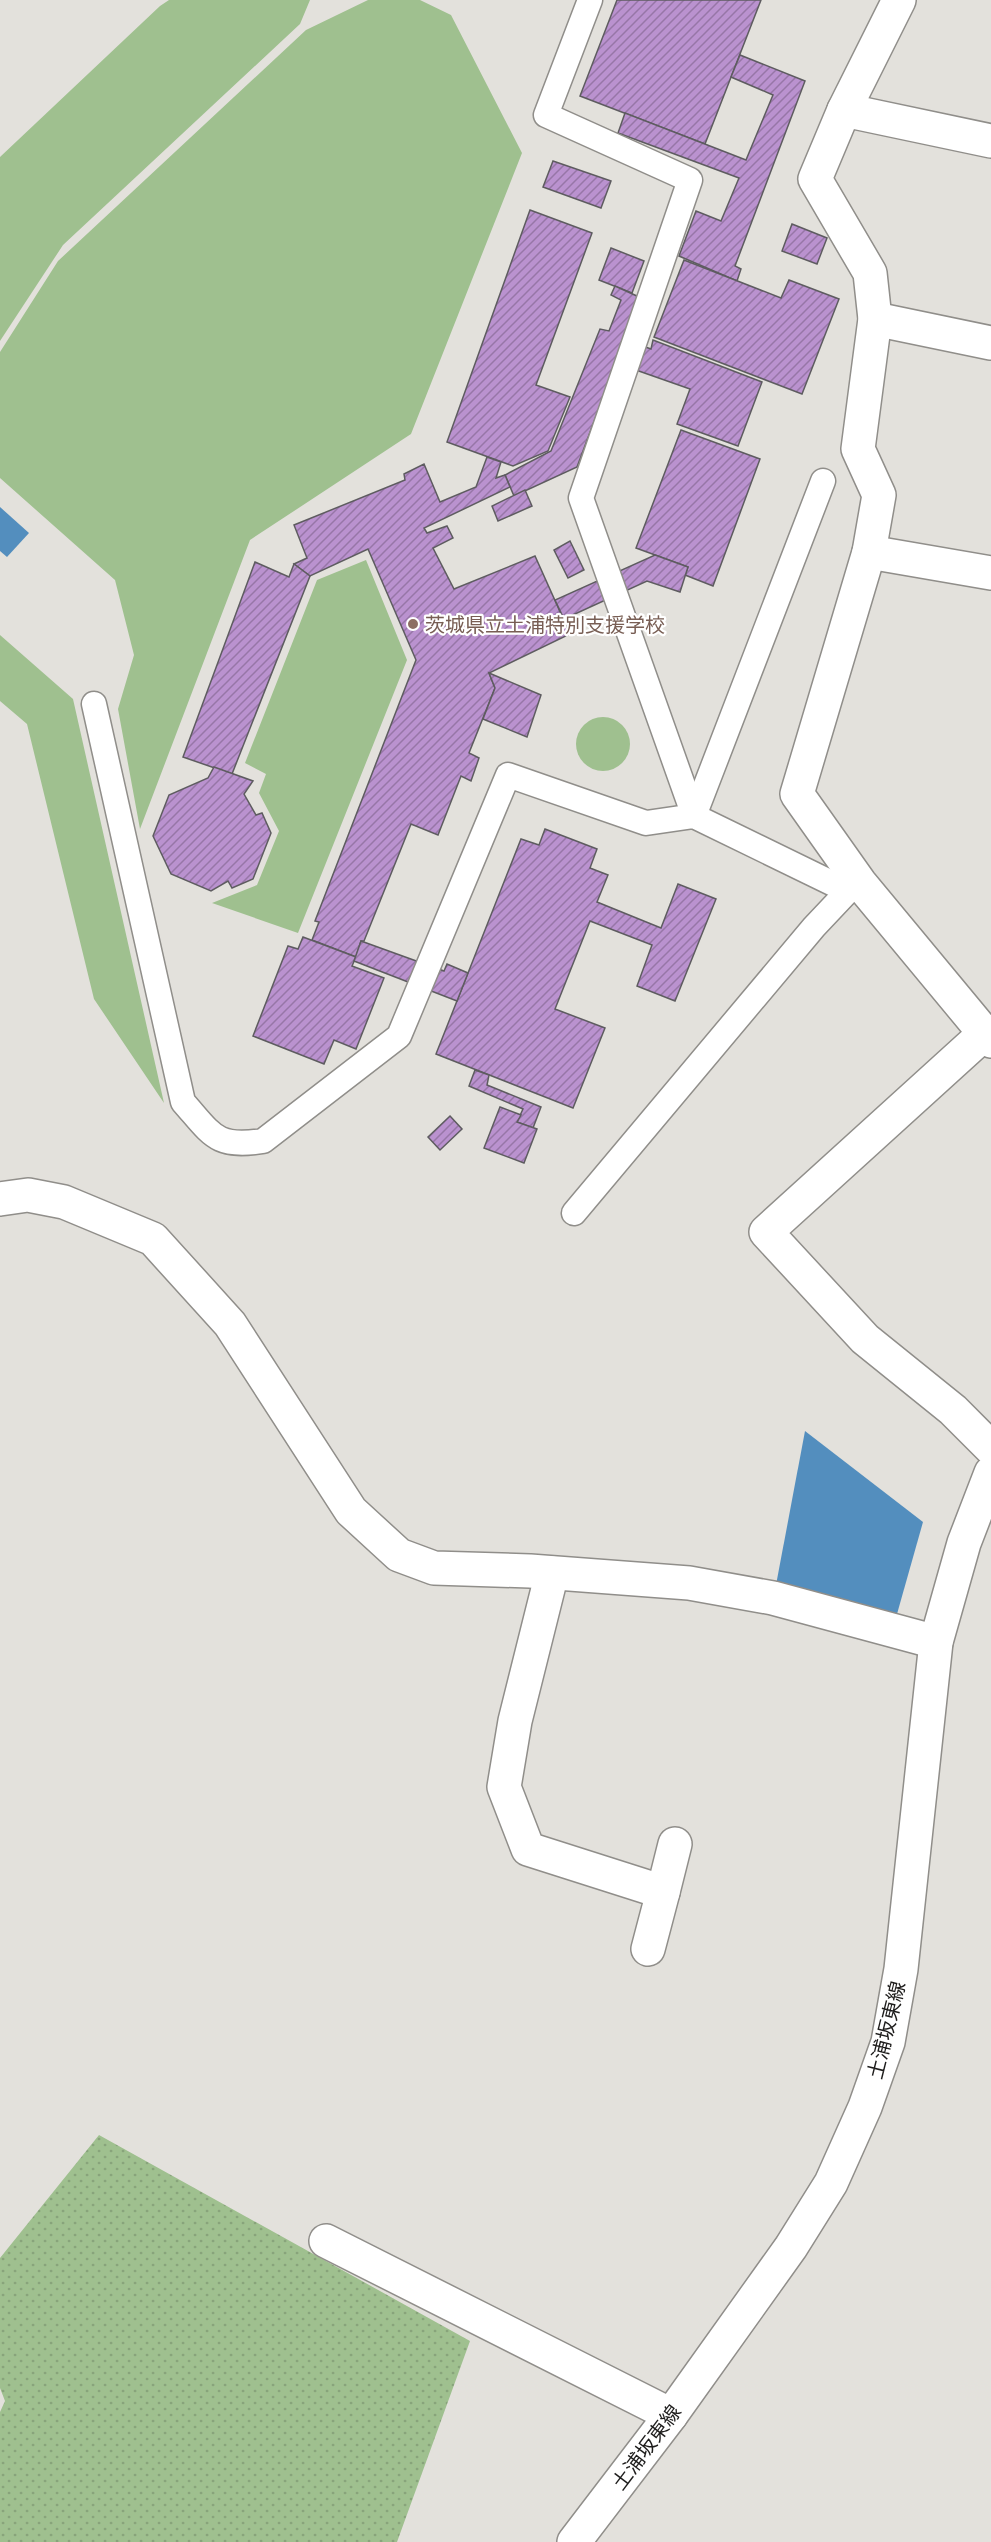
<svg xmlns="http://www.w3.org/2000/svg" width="991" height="2542" font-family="'IBM Plex Sans','Noto Sans JP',sans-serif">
	<defs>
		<pattern id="park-dots" width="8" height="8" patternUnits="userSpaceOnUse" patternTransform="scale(1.5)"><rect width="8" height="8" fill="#9fc08f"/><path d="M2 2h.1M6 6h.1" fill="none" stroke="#88a47b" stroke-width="1.8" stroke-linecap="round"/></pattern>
		<pattern id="building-hatch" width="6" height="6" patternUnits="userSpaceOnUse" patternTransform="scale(1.5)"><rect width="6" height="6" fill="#ba92cf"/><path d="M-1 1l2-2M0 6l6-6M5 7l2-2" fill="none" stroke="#9776a7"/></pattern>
	</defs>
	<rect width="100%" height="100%" fill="#e3e1dc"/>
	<g fill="#9fc08f">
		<polygon points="169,0 310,0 300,24 63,245 0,341 0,157 160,6"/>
		<polygon points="368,0 420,0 451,15 522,153 411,434 250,540 140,829 118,709 134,655 115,580 0,478 0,352 58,261 306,30"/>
		<polygon points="366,560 407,660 298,933 212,903 257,885 279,831 259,793 266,774 245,763 317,580"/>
		<polygon points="0,635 73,699 164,1103 94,999 27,724 0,701"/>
		<circle cx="603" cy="744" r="27"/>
	</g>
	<polygon fill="url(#park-dots)" points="99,2135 470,2341 397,2542 0,2542 0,2412 5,2401 0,2388 0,2258"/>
	<g fill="#538ebe">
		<polygon points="0,507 29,533 7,557 0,551"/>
		<polygon points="805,1431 923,1522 897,1614 776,1585"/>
	</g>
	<g fill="url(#building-hatch)" stroke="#5e5c60" stroke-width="1.5">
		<polygon points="617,0 761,0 705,144 580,96"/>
		<polygon points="740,55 805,81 735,266 741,269 737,281 679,256 696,211 721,221 739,178 618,133 625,113 746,160 773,95 731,77"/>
		<polygon points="553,161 611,181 601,208 543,187"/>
		<polygon points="530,210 592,233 536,385 570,397 548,451 513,466 447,442"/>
		<polygon points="792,224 827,238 817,264 782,251"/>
		<polygon points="611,248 644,261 632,293 599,280"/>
		<polygon points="684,260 781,298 789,280 839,299 802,394 654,337"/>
		<polygon points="615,286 639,297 623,339 651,349 653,340 762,382 738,446 677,424 690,389 616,363 577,467 514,496 505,475 551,451 600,329 609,331 621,300 611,295"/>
		<polygon points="681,430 760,459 713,586 685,575 688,567 636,548"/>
		<polygon points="487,457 501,462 496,478 505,475 510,487 424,528 427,533 447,526 453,538 433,548 454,589 535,556 570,634 489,673 495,688 469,753 479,758 471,781 461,776 438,835 411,824 364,941 361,941 356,957 312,940 319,922 315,921 416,660 368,549 310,576 294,564 307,558 294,525 405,480 404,474 424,464 440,502 476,487"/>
		<polygon points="525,490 532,506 498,521 492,506"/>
		<polygon points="570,541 584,570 568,578 554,550"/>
		<polygon points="655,555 688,567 680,592 647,581 564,619 555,600"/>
		<polygon points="255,562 289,577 294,564 310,576 232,774 183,757"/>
		<polygon points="489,673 541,695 527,737 483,719 495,688"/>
		<polygon points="214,767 253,781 244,794 256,815 262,813 271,833 253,879 232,888 228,881 211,891 171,874 153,836 169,795 208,778"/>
		<polygon points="545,829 597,849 590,868 608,875 597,902 661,928 678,884 716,899 675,1001 637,986 652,945 590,921 555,1009 605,1028 573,1108 436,1054 521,839 539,845"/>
		<polygon points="303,937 356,957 352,966 384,978 356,1049 334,1040 324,1064 253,1036 288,946 298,949"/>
		<polygon points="361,941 444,971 447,964 468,973 457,1001 354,961"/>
		<polygon points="475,1070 489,1075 487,1085 541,1107 533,1128 517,1122 523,1109 469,1086"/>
		<polygon points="500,1107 521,1115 517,1122 537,1129 524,1163 484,1148"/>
		<polygon points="450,1116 462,1129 440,1150 428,1137"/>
	</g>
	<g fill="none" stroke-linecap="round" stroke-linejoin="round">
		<g stroke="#908e8a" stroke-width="27">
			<g id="service">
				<polyline points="590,0 546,115 690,180 581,498 694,816"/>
				<path d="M94 704 183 1102C213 1136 216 1148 263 1141L399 1036 508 775 646 823 694 816 848 891 860 883"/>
				<polyline points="694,816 823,481"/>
				<polyline points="574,1213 814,927 848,891"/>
			</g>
		</g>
		<g stroke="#908e8a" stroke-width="36">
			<g id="minor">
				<polyline points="899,0 844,110 815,179 870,273 875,319 858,449 879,495 869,552 797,794 860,883 991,1041"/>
				<polyline points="844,110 991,141"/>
				<polyline points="875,319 991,343"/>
				<polyline points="869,552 991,573"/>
				<polyline points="984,1034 766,1232 865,1339 953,1410 991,1448"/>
				<polyline points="0,1199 28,1195 64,1202 153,1239 230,1324 351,1511 399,1555 434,1568 530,1571 689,1583 773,1598 936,1642"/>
				<polyline points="552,1573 515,1721 504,1787 528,1849 663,1892 648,1949"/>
				<polyline points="663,1892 675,1844"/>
				<polyline points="326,2241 671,2415"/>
			</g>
		</g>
		<g stroke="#908e8a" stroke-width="36">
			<polyline id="secondary" points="574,2542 671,2415 791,2247 831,2183 865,2107 888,2042 901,1969 936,1642 964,1543 991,1473"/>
		</g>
		<use href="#service" stroke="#fff" stroke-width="24"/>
		<use href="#minor" stroke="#fff" stroke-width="33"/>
		<use href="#secondary" stroke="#fff" stroke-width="33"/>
	</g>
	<circle fill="#8d6e63" stroke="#fff" stroke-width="2" cx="413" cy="624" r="6"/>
	<g text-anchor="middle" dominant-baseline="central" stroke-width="4.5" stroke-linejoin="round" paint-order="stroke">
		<g font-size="20" fill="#785e54" stroke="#fff" text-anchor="start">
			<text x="425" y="624">茨城県立土浦特別支援学校</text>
		</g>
		<g font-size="20" fill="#1d1c1b" stroke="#fff">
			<text transform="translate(886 2030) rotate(-76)">土浦坂東線</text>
			<text transform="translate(646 2447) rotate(-53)">土浦坂東線</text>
		</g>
	</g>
</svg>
